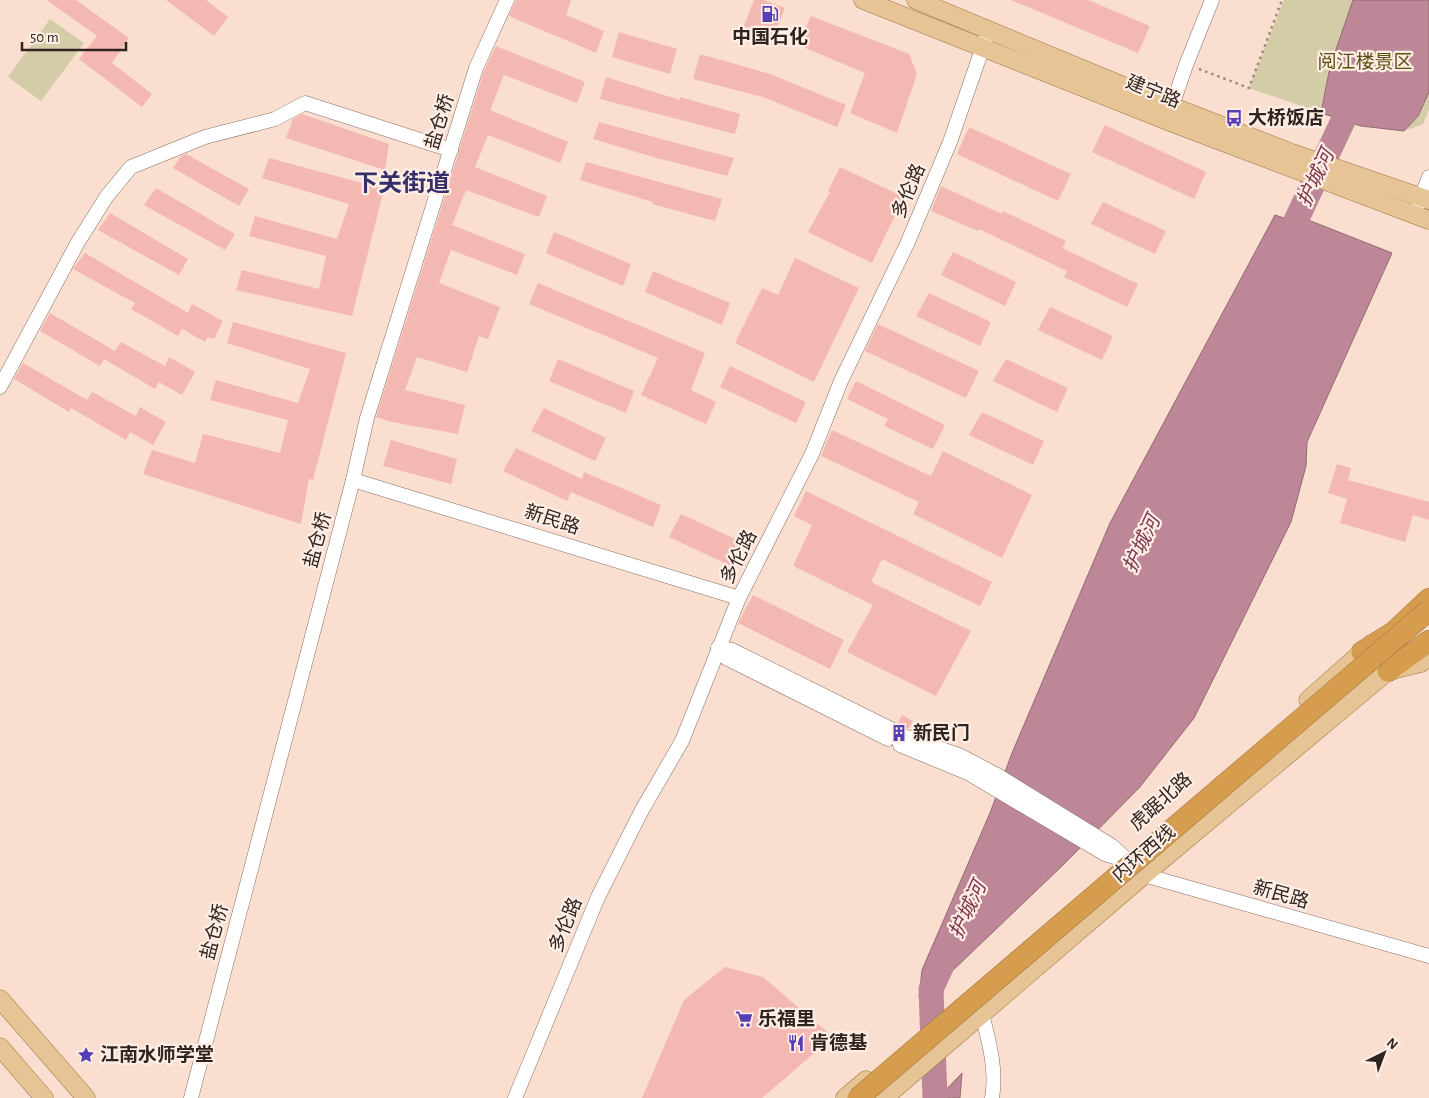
<svg xmlns="http://www.w3.org/2000/svg" width="1429" height="1098" font-family="'Alegreya Sans','Noto Sans SC',sans-serif">
	<rect width="100%" height="100%" fill="#faded0"/>
	<g fill="#d3cca7">
		<polygon points="1284,0 1429,0 1429,109 1423,124 1404,131 1361,126 1249,88"/>
		<polygon points="50,19 84,43 41,101 8,77"/>
	</g>
	<g fill="#be8797" stroke="#936973">
		<polygon points="1353,0 1429,0 1429,92 1418,116 1404,131 1361,126 1321,113 1330,67"/>
		<polygon points="1293,214 1392,253 1307,442 1306,466 1291,522 1194,718 1139,788 1062,866 925,997 919,997 922,970 990,813 1012,753 1110,523 1275,215 1290,220"/>
		<polygon points="962,1073 960,1098 938,1098"/>
	</g>
	<g fill="none" stroke-linecap="round" stroke-linejoin="round">
		<g stroke="#be8797" stroke-width="25">
			<polyline points="1283,248 1358,89"/>
			<polyline points="935,1098 931,989 944,961"/>
		</g>
	</g>
	<g fill="#f4b8b3">
		<polygon points="47,0 76,0 129,38 112,63 152,94 142,107 79,59 97,36"/>
		<polygon points="166,0 206,0 228,17 214,36"/>
		<polygon points="516,0 571,0 566,15 604,31 596,53 509,16"/>
		<polygon points="754,0 764,0 785,8 771,44 741,33"/>
		<polygon points="1011,0 1088,0 1150,26 1138,53"/>
		<polygon points="811,16 909,54 917,74 897,133 850,113 865,73 798,45"/>
		<polygon points="619,32 677,49 670,74 612,57"/>
		<polygon points="496,46 585,82 577,103 504,75 490,110 568,142 560,163 488,135 475,167 547,196 539,217 466,190 452,225 525,254 517,275 451,250 439,283 500,307 488,339 479,336 467,372 417,357 405,390 465,405 458,434 392,422 376,417 484,71"/>
		<polygon points="700,54 770,74 846,105 837,127 763,97 693,79"/>
		<polygon points="606,77 680,100 680,97 740,114 735,134 600,99"/>
		<polygon points="302,114 389,144 385,170 286,138 293,119"/>
		<polygon points="599,122 676,143 734,158 727,176 653,157 593,139"/>
		<polygon points="1105,125 1206,172 1194,199 1092,152"/>
		<polygon points="969,127 1071,174 1058,201 957,154"/>
		<polygon points="186,154 249,189 239,206 173,168 181,156"/>
		<polygon points="269,158 384,189 352,316 236,290 242,270 319,289 326,256 249,236 255,216 337,239 349,204 262,178"/>
		<polygon points="586,162 722,199 715,221 652,204 653,202 580,180"/>
		<polygon points="840,167 904,197 872,263 808,232 830,192 828,191"/>
		<polygon points="941,186 1002,214 1003,211 1066,241 1062,248 1138,284 1127,307 1064,277 1067,271 979,229 978,231 931,211"/>
		<polygon points="156,188 235,234 225,250 144,205"/>
		<polygon points="1103,202 1166,231 1155,254 1091,224"/>
		<polygon points="110,213 188,259 179,275 98,230"/>
		<polygon points="554,232 631,264 623,286 546,253"/>
		<polygon points="953,252 1016,282 1005,306 941,275"/>
		<polygon points="85,253 188,313 192,304 223,321 214,339 208,337 205,342 182,329 178,336 131,309 135,303 73,269"/>
		<polygon points="795,258 859,288 814,382 735,343 762,288 778,295"/>
		<polygon points="653,271 730,303 722,325 645,292"/>
		<polygon points="538,283 705,353 691,390 716,402 706,424 641,395 658,358 529,304"/>
		<polygon points="929,293 991,322 980,346 916,316"/>
		<polygon points="1050,307 1113,336 1102,360 1038,330"/>
		<polygon points="50,313 115,351 121,342 165,366 169,357 195,372 182,395 159,382 155,389 104,359 100,366 40,331"/>
		<polygon points="233,322 346,353 313,480 309,479 301,524 143,474 152,450 195,463 203,434 280,453 288,420 210,400 216,380 298,403 310,369 227,343"/>
		<polygon points="878,324 979,371 966,398 865,351"/>
		<polygon points="558,359 634,391 626,413 549,381"/>
		<polygon points="1006,359 1068,388 1057,412 993,381"/>
		<polygon points="23,363 87,400 92,392 136,416 140,407 166,422 153,445 130,432 126,440 71,408 69,412 14,379"/>
		<polygon points="730,366 806,402 796,423 720,387"/>
		<polygon points="856,381 945,425 933,449 884,426 888,419 847,399"/>
		<polygon points="544,408 606,438 595,461 531,431"/>
		<polygon points="982,412 1044,441 1033,465 969,435"/>
		<polygon points="832,430 931,476 943,451 1032,495 1002,558 913,514 919,502 821,456"/>
		<polygon points="391,440 457,459 451,484 383,466"/>
		<polygon points="516,448 582,479 584,472 661,505 653,527 571,492 567,501 503,471"/>
		<polygon points="1337,464 1351,468 1348,480 1429,502 1429,520 1413,515 1405,542 1340,523 1347,499 1328,493"/>
		<polygon points="806,491 992,582 980,606 882,559 871,582 971,631 936,696 847,652 873,605 793,566 812,525 794,516"/>
		<polygon points="681,514 744,543 733,567 669,537"/>
		<polygon points="753,595 844,640 830,669 738,623"/>
		<polygon points="902,715 913,721 909,728 901,728 898,723"/>
		<polygon points="725,967 763,977 833,1037 762,1098 642,1098 684,1000"/>
	</g>
	<g fill="none" stroke-linecap="round" stroke-linejoin="round">
		<g stroke="#876f63" stroke-width="15">
			<g id="minor">
				<polyline points="1172,106 1186,65 1212,0"/>
				<polyline points="1414,215 1429,177"/>
				<polyline points="0,387 78,242 107,196 131,167 205,137 275,119 305,103 451,150"/>
				<polyline points="353,480 739,598"/>
				<polyline points="718,648 726,658 888,739"/>
				<polyline points="718,648 732,650 893,730"/>
				<polyline points="904,736 959,755 997,775 1112,846 1144,875 1429,956"/>
				<polyline points="900,745 968,773 1105,854 1124,860"/>
				<path d="M982 1014C989 1042 997 1070 992 1098"/>
				<polyline points="191,1098 353,480 367,418 476,68 507,0"/>
				<polyline points="515,1098 598,897 642,810 682,741 739,598 812,454 841,381 907,244 950,142 986,38"/>
			</g>
		</g>
		<g stroke="#9b723d" stroke-width="19">
			<g id="major">
				<polyline points="863,0 1175,124 1429,220"/>
				<polyline points="916,0 1184,111 1292,153 1429,200"/>
				<polyline points="1308,700 1371,644"/>
				<polyline points="0,999 86,1098"/>
				<polyline points="0,1047 44,1098"/>
				<polyline points="845,1098 866,1080"/>
				<polyline points="884,1098 1144,875 1388,671 1421,663 1429,656"/>
			</g>
		</g>
		<g stroke="#9b723d" stroke-width="22">
			<g id="highway">
				<polyline points="1362,652 1394,632 1429,599"/>
				<polyline points="1388,671 1429,641"/>
			</g>
		</g>
		<polyline stroke="#9d897f" stroke-width="2.5" stroke-dasharray="2.5 4" stroke-linecap="butt" points="1199,69 1249,88 1282,0"/>
		<use href="#minor" stroke="#fff" stroke-width="14"/>
		<use href="#major" stroke="#e6c495" stroke-width="18"/>
		<use href="#highway" stroke="#d69d4e" stroke-width="21"/>
		<g stroke="#9b723d" stroke-width="22" stroke-linecap="butt">
			<polyline id="highway-bridge" points="858,1098 1429,610"/>
		</g>
		<use href="#highway-bridge" stroke="#d69d4e" stroke-width="21"/>
	</g>
	<defs>
		<g id="fuel-bare" transform="scale(1.35)"><path d="M-5.5-6h7V0h2V4h1.3V-2.5L3-4.5l.8-.8L6-3V5H2.5V1h-1V6h-7ZM-4.2-4.7v3.2H.2V-4.7Z" fill="#543db5" stroke="#ffeee5" stroke-width="2.5" paint-order="stroke"/></g>
		<g id="bus-bare" transform="scale(1.35)"><path d="M-5-6H5V4H4V6H2V4H-2V6H-4V4H-5ZM-3.5-4V0h7V-4ZM-3.5 1.2v1.5H-2V1.2ZM2 1.2v1.5H3.5V1.2Z" fill="#543db5" stroke="#ffeee5" stroke-width="2.5" paint-order="stroke"/></g>
		<g id="building-bare" transform="scale(1.35)"><path d="M-4-6H4V6H1V3H-1V6H-4ZM-2.5-4.3h1.7v1.8h-1.7ZM.8-4.3h1.7v1.8H.8ZM-2.5-1h1.7V.8h-1.7ZM.8-1h1.7V.8H.8Z" fill="#543db5" stroke="#ffeee5" stroke-width="2.5" paint-order="stroke"/></g>
		<g id="supermarket-bare" transform="scale(1.35)"><path d="M-6-5.5h2.5l.6 2H6L4.5 2H-2.5L-4.4-4H-6ZM-1.5 3.2a1.3 1.3 0 1 0 .1 0ZM3 3.2a1.3 1.3 0 1 0 .1 0Z" fill="#543db5" stroke="#ffeee5" stroke-width="2.5" paint-order="stroke"/></g>
		<g id="restaurant-bare" transform="scale(1.35)"><path d="M-5-6h1v4h1v-4h1v4h1v-4h1v5L-1.5 .5V6h-2V.5L-5-1ZM5-6V6H3V1.5H1.5Q1.5-4 5-6Z" fill="#543db5" stroke="#ffeee5" stroke-width="2.5" paint-order="stroke"/></g>
		<g id="sight-bare" transform="scale(1.35)"><path d="M0-6L1.8-2.2L6-1.7L2.9 1.2L3.7 5.4L0 3.3L-3.7 5.4L-2.9 1.2L-6-1.7L-1.8-2.2Z" fill="#543db5" stroke="#ffeee5" stroke-width="2.5" paint-order="stroke"/></g>
	</defs>
	<g fill-rule="evenodd">
		<use href="#fuel-bare" x="770" y="14"/>
		<use href="#bus-bare" x="1234" y="118"/>
		<use href="#building-bare" x="899" y="733"/>
		<use href="#supermarket-bare" x="744" y="1019"/>
		<use href="#restaurant-bare" x="796" y="1043"/>
		<use href="#sight-bare" x="86" y="1055"/>
	</g>
	<g text-anchor="middle" dominant-baseline="central" stroke-width="4.5" stroke-linejoin="round" paint-order="stroke">
		<g font-size="19" font-weight="bold" fill="#2e231e" stroke="#ffeee5" text-anchor="start">
			<text x="770" y="37" text-anchor="middle">中国石化</text>
			<text x="1248" y="118">大桥饭店</text>
			<text x="913" y="733">新民门</text>
			<text x="758" y="1019">乐福里</text>
			<text x="810" y="1043">肯德基</text>
			<text x="100" y="1055">江南水师学堂</text>
		</g>
		<g font-size="19" fill="#5b5011" stroke="#ffeee5">
			<text x="1365" y="62">阅江楼景区</text>
		</g>
		<g font-size="19" fill="#2e231e" stroke="#ffeee5">
			<text transform="translate(1153 92) rotate(22)">建宁路</text>
			<text transform="translate(440 122) rotate(-73)">盐仓桥</text>
			<text transform="translate(909 191) rotate(-67)">多伦路</text>
			<text transform="translate(552 520) rotate(18)">新民路</text>
			<text transform="translate(318 540) rotate(-75)">盐仓桥</text>
			<text transform="translate(739 557) rotate(-63)">多伦路</text>
			<text transform="translate(1161 802) rotate(-42)">虎踞北路</text>
			<text transform="translate(1144 854) rotate(-41)">内环西线</text>
			<text transform="translate(1281 895) rotate(16)">新民路</text>
			<text transform="translate(566 925) rotate(-68)">多伦路</text>
			<text transform="translate(215 932) rotate(-75)">盐仓桥</text>
		</g>
		<g font-size="20" font-style="italic" fill="#7c374f" stroke="#ffeee5">
			<text transform="translate(1316 178) rotate(-65)">护城河</text>
			<text transform="translate(1142 544) rotate(-65)">护城河</text>
			<text transform="translate(968 910) rotate(-65)">护城河</text>
		</g>
		<g font-size="24" font-weight="bold" fill="#362f6a" stroke="#ffeee5">
			<text x="402" y="184">下关街道</text>
		</g>
	</g>
	<g transform="translate(1384 1053) rotate(42)" stroke="#ffeee5" stroke-width="4" paint-order="stroke">
	<path d="M0-4L9 19L0 12L-9 19Z" fill="#2e231e"/>
	<text y="-8" font-size="14" font-weight="bold" text-anchor="middle" fill="#2e231e">N</text>
	</g>
	<path d="M22 42v8h104v-8" fill="none" stroke="#2e231e" stroke-width="2.5"/>
	<text x="30" y="42" font-size="15" fill="#2e231e" stroke="#ffeee5" stroke-width="4" paint-order="stroke">50 m</text>
</svg>
